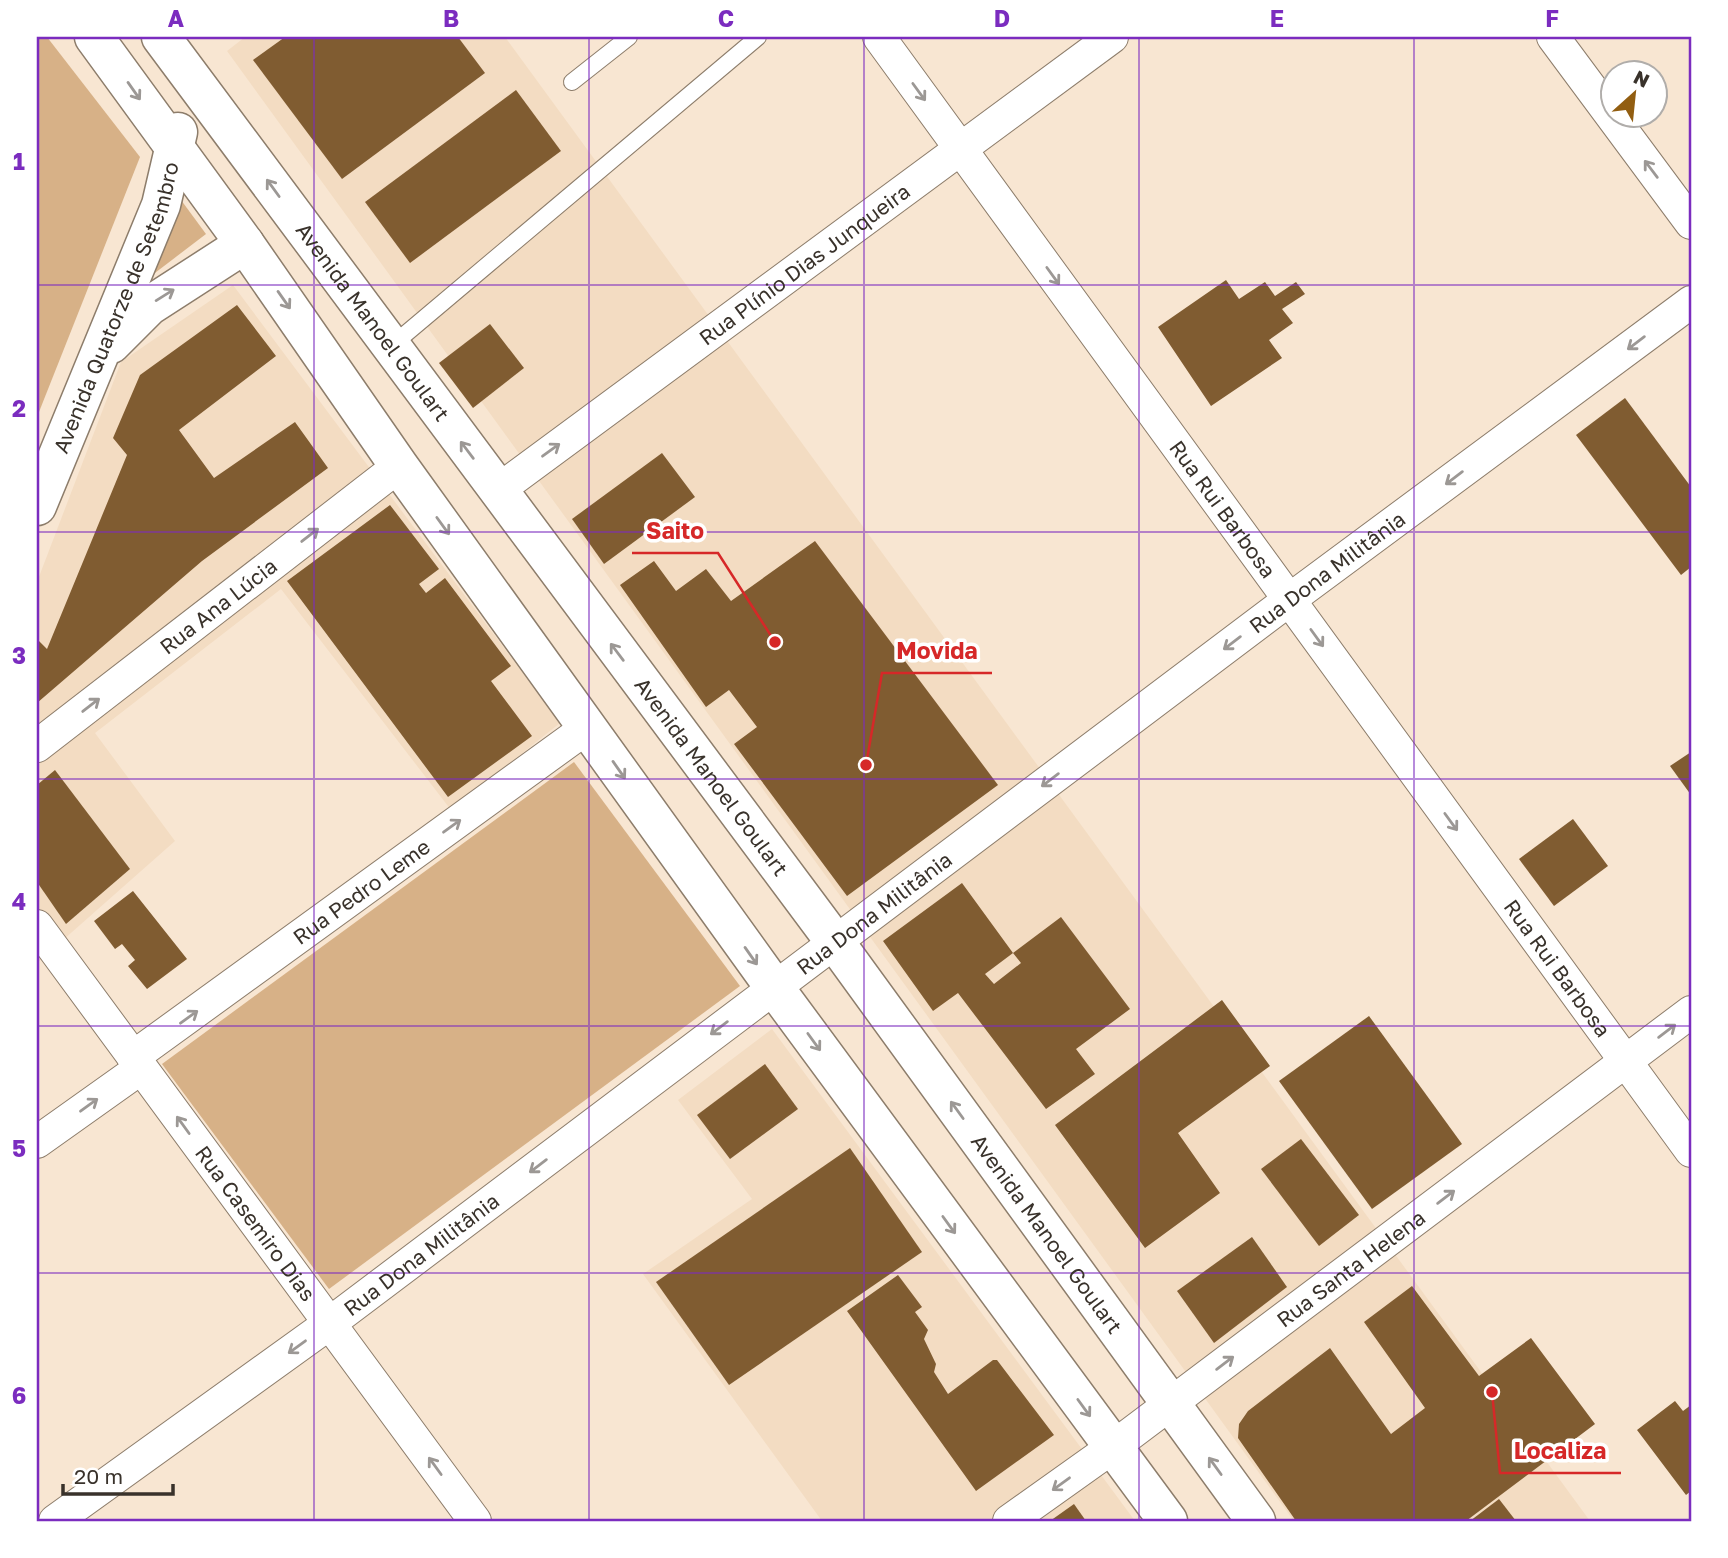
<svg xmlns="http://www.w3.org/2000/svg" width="1728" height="1558" font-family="'Golos Text',sans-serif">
	<rect width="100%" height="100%" fill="#f8e6d2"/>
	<g fill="#f3dcc2">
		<polygon points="245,37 505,37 1590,1521 1294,1521 227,51"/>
		<polygon points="233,285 560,723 451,810 281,589 95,733 175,841 37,963 37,582 121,362"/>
		<polygon points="772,1029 1135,1521 822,1521 643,1274 752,1199 678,1100"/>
	</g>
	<g fill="#d7b187">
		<polygon points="37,37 47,37 140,157 37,417"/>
		<polygon points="181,200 206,234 147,279"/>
		<polygon points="574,762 740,986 329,1289 162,1064"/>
	</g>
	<g fill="#805c31">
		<polygon points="285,37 458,37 485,73 342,179 253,60"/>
		<polygon points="516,90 561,151 410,263 365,202"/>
		<polygon points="1226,280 1239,299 1265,282 1275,296 1296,282 1305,294 1282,309 1293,323 1269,340 1282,358 1211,406 1158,327"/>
		<polygon points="237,305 276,356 179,430 214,478 295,422 328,468 202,561 37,703 37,639 47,649 127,455 113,438 140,375"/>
		<polygon points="490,324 524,368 473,408 439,363"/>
		<polygon points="1625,398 1691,487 1691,567 1681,575 1576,435"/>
		<polygon points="662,453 695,497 604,564 572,519"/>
		<polygon points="390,505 439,569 419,584 426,593 445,578 511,666 491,681 532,736 448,797 287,581"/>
		<polygon points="815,541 998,785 847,896 734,744 757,727 729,690 706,707 620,585 654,561 676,591 706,569 731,601"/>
		<polygon points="1691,752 1691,795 1670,766"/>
		<polygon points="55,770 130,869 66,924 37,882 37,785"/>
		<polygon points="1573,819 1608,866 1554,906 1519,859"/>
		<polygon points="962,883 1013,953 985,974 994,984 1021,963 1013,953 1061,917 1130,1009 1076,1049 1095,1074 1046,1109 958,993 933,1011 883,941"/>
		<polygon points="133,891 187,959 147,989 128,966 135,960 122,944 115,949 94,921"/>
		<polygon points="1222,1000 1270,1066 1178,1133 1220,1193 1145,1248 1055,1125"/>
		<polygon points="1369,1016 1462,1144 1372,1209 1279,1081"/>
		<polygon points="765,1064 798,1109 730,1159 697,1115"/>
		<polygon points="1301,1139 1359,1215 1319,1246 1261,1169"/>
		<polygon points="850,1148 922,1252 729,1385 656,1282"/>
		<polygon points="1252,1237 1287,1287 1214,1343 1177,1291"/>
		<polygon points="898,1275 922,1307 915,1312 928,1330 924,1339 936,1364 934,1372 948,1394 993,1360 997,1360 1054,1435 976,1491 847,1311"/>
		<polygon points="1412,1286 1479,1376 1531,1338 1595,1424 1466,1521 1296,1521 1238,1438 1239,1424 1248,1411 1330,1348 1391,1434 1425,1408 1364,1322"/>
		<polygon points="1675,1401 1683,1411 1691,1405 1691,1491 1686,1495 1637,1430"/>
		<polygon points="1499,1499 1516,1521 1470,1521"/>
		<polygon points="1074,1504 1086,1521 1050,1521"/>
	</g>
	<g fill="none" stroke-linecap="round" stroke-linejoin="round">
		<g stroke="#8d7d6b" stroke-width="18">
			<g id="lane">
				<polyline points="572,82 629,37"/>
				<polyline points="390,347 758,37"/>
			</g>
		</g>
		<g stroke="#8d7d6b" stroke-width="34">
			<g id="street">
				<path id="s1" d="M879 37 1691 1151"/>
				<polyline points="1553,37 1691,223"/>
				<path id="s2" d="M497 491 1112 37"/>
				<path id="s3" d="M37 746 399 466"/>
				<path id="s4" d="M37 926 475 1521"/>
				<path id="s5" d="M133 1057 588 727"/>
				<polyline points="37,1142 141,1068"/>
				<path id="s6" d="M55 1521 330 1323 1289 600 1691 302"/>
				<path id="s7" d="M1009 1521 1113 1447 1691 1012"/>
			</g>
		</g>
		<g stroke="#8d7d6b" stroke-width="41">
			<g id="secondary">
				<polyline points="94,37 245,244 399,466 774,987 1168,1521"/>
				<path id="s8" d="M161 37 835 942 1256 1521"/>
				<polyline points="111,344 149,306 245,244"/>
				<path id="s9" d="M37 506 161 205 178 132"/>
			</g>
		</g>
		<use href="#lane" stroke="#fff" stroke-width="16"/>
		<use href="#street" stroke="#fff" stroke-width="32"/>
		<use href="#secondary" stroke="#fff" stroke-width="38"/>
	</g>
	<defs><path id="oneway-shaft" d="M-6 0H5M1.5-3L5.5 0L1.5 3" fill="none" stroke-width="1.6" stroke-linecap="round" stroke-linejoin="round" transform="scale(1.75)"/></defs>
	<g stroke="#9c9895">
		<use href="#oneway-shaft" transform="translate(134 91) rotate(55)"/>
		<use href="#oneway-shaft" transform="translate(919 92) rotate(54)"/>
		<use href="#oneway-shaft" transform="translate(1651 169) rotate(-127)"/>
		<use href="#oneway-shaft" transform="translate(273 188) rotate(-126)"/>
		<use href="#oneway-shaft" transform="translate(1053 276) rotate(54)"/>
		<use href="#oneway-shaft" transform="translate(165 295) rotate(-32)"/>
		<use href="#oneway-shaft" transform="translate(284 300) rotate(55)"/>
		<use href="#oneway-shaft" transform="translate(1636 343) rotate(143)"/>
		<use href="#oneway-shaft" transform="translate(467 450) rotate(-127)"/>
		<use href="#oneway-shaft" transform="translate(551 450) rotate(-36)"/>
		<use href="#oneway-shaft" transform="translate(1454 478) rotate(143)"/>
		<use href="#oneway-shaft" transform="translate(443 526) rotate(54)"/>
		<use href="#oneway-shaft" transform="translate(310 535) rotate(-38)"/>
		<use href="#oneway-shaft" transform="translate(1317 638) rotate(54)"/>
		<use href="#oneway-shaft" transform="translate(1232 643) rotate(143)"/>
		<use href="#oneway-shaft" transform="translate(617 652) rotate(-127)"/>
		<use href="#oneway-shaft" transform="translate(91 705) rotate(-38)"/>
		<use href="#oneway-shaft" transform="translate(619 770) rotate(55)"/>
		<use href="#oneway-shaft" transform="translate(1050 780) rotate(143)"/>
		<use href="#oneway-shaft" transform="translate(1451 822) rotate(54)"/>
		<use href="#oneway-shaft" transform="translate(452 826) rotate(-36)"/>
		<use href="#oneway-shaft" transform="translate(751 956) rotate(55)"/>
		<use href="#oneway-shaft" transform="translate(189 1017) rotate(-36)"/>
		<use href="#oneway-shaft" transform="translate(719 1028) rotate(143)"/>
		<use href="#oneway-shaft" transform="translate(1667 1031) rotate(-37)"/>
		<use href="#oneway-shaft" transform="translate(814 1042) rotate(54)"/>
		<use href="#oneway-shaft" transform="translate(89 1105) rotate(-36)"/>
		<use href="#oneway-shaft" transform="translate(957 1110) rotate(-126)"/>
		<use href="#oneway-shaft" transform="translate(183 1125) rotate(-126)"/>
		<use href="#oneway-shaft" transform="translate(538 1166) rotate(143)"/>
		<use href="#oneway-shaft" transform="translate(1446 1197) rotate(-37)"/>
		<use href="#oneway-shaft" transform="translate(949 1225) rotate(54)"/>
		<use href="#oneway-shaft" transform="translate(297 1347) rotate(144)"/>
		<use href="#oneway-shaft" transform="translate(1225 1363) rotate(-37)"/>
		<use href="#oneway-shaft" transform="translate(1084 1408) rotate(54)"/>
		<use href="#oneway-shaft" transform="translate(435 1466) rotate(-126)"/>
		<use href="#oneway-shaft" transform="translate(1215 1466) rotate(-126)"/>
		<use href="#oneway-shaft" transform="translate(1061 1484) rotate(144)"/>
	</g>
	<path fill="none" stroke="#7b2cbf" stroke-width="2" stroke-opacity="0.55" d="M314 37V1521M589 37V1521M864 37V1521M1139 37V1521M1414 37V1521M37 285H1691M37 532H1691M37 779H1691M37 1026H1691M37 1273H1691"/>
	<g text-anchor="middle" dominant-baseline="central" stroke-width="7" stroke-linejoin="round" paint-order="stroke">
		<g font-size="21" fill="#39322b" stroke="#fff">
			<text stroke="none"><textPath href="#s2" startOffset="382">Rua Plínio Dias Junqueira</textPath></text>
			<text stroke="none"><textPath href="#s9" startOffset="214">Avenida Quatorze de Setembro</textPath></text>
			<text stroke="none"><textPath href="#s8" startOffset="355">Avenida Manoel Goulart</textPath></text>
			<text stroke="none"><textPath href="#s1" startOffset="584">Rua Rui Barbosa</textPath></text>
			<text stroke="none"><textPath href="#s6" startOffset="1587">Rua Dona Militânia</textPath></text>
			<text stroke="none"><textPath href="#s3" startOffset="229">Rua Ana Lúcia</textPath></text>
			<text stroke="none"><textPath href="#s8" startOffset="922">Avenida Manoel Goulart</textPath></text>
			<text stroke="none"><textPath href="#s5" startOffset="282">Rua Pedro Leme</textPath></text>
			<text stroke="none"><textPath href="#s6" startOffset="1020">Rua Dona Militânia</textPath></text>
			<text stroke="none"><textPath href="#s1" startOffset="1152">Rua Rui Barbosa</textPath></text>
			<text stroke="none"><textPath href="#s4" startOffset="369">Rua Casemiro Dias</textPath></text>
			<text stroke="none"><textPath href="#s8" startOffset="1489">Avenida Manoel Goulart</textPath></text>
			<text stroke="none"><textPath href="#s6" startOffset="453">Rua Dona Militânia</textPath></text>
			<text stroke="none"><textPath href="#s7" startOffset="425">Rua Santa Helena</textPath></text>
		</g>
	</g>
	<path fill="none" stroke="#d62828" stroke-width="2.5" d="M775 642L718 553H632M866 765L882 673H992M1492 1392L1500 1473H1621"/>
	<g fill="#d62828" stroke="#fff" stroke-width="2.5">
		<circle cx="775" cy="642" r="7"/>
		<circle cx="866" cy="765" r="7"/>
		<circle cx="1492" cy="1392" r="7"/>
	</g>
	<g font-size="23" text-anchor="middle" font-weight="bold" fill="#d62828" stroke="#fff" stroke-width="7" stroke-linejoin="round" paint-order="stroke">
		<text x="675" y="539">Saito</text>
		<text x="937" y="659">Movida</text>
		<text x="1560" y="1459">Localiza</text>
	</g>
	<rect width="1728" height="1558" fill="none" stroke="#ffffff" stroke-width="77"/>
	<g transform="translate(1634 94) rotate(27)"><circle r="33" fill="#ffffff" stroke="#b0adaa" stroke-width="2"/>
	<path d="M0-5L12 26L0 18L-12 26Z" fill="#925e11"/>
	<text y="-10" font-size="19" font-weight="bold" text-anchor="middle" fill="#39322b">N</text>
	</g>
	<path d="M63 1484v10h110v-10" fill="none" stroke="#39322b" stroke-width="3.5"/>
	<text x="74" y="1484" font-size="21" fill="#39322b" stroke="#ffffff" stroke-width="5" paint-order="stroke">20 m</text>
	<rect x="38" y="38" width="1652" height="1482" fill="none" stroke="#7b2cbf" stroke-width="2.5"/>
	<g font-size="23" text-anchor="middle" font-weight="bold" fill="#7b2cbf">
		<text x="176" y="27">A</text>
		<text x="451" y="27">B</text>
		<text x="726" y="27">C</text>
		<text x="1002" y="27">D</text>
		<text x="1277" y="27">E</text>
		<text x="1552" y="27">F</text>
		<text x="19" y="170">1</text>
		<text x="19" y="417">2</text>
		<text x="19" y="664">3</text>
		<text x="19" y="910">4</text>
		<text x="19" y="1157">5</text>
		<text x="19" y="1404">6</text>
	</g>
</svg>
